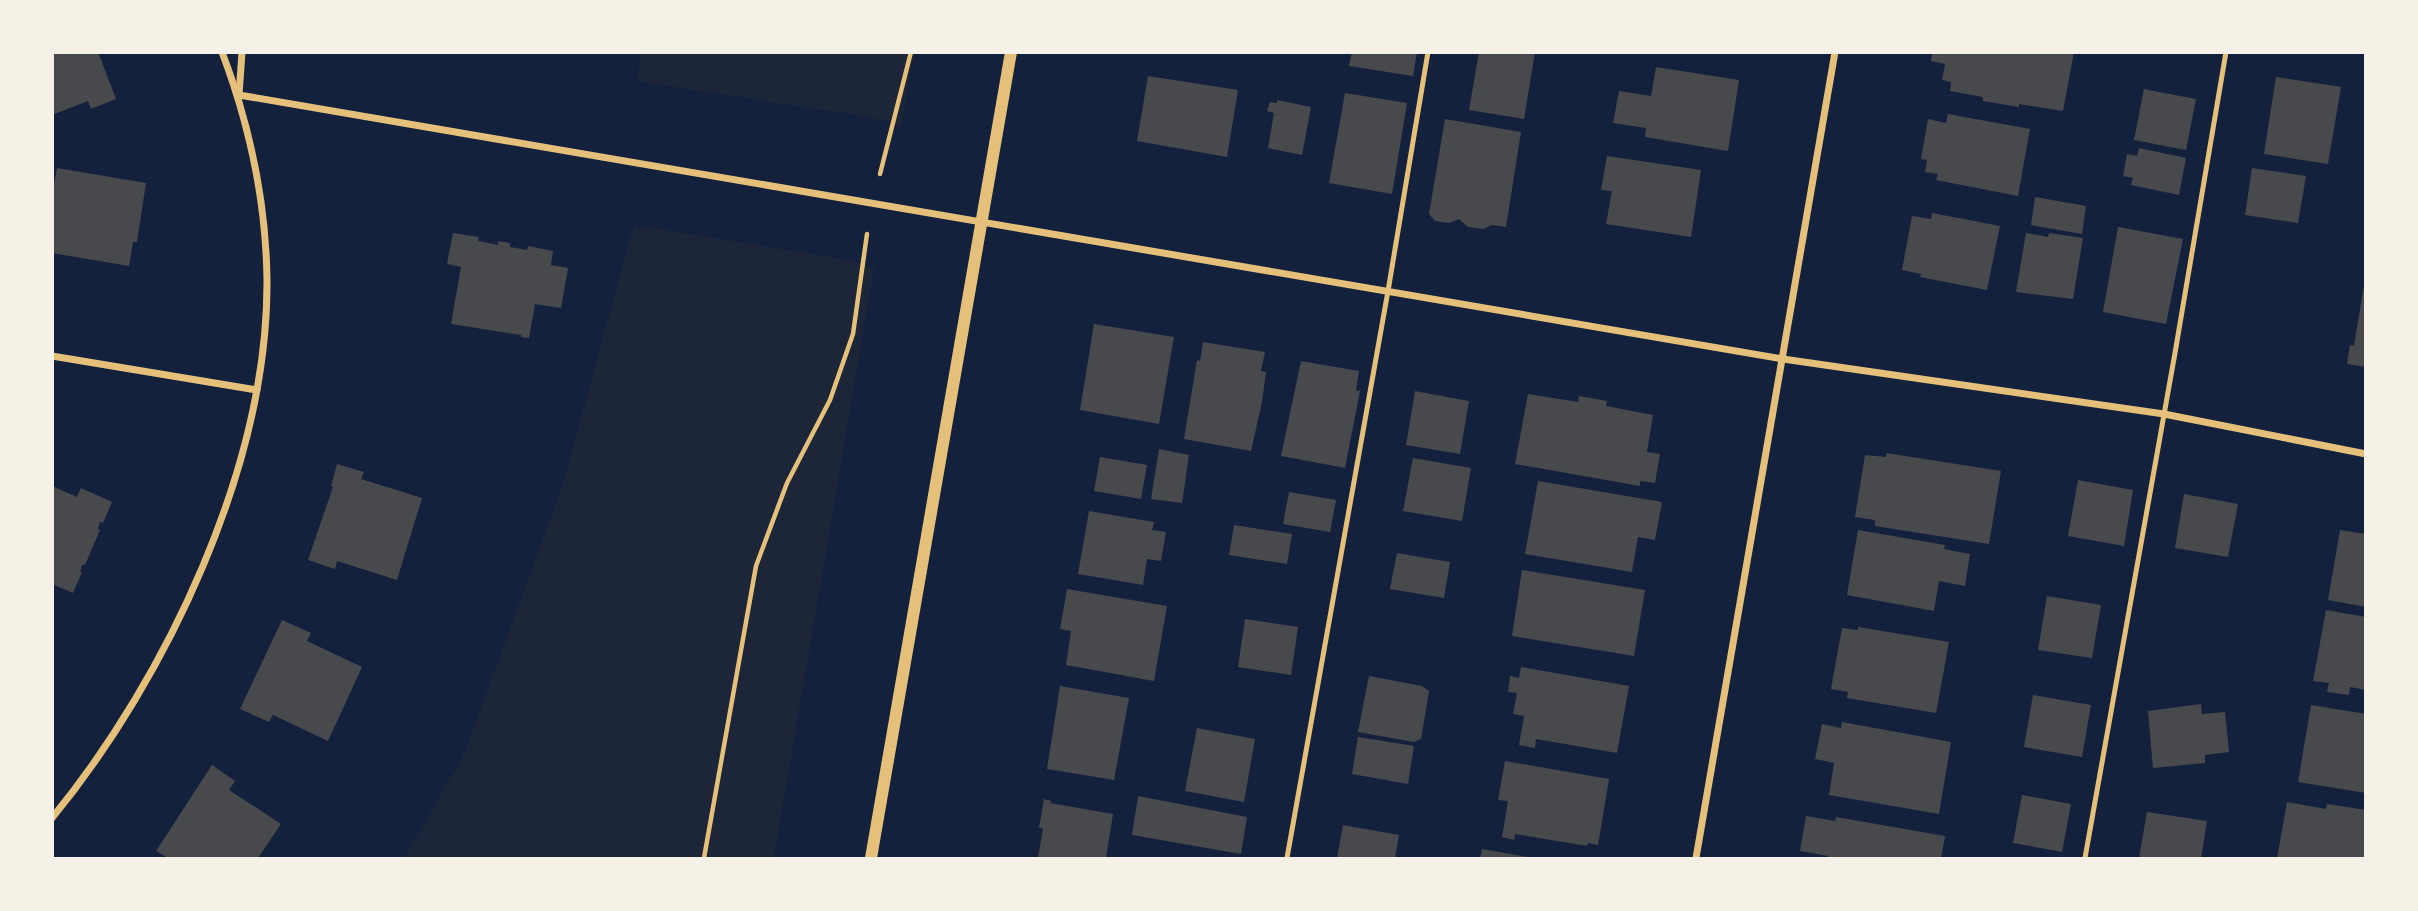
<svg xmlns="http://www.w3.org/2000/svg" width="2418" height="911" font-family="Roboto,sans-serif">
	<rect width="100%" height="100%" fill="#14213d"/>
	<g fill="#1d2539">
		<polygon points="641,53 914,53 901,126 869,117 637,81"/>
		<polygon points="634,225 848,260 874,268 774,858 405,858 465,752 562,487"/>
	</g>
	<g fill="#48494c">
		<polygon points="52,52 98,52 116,99 91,109 88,101 52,115"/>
		<polygon points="1352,52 1417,52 1413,76 1349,66"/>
		<polygon points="1479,52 1535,52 1524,119 1469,110"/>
		<polygon points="1932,52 2074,52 2063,111 2019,104 2019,107 1983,101 1983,97 1950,91 1951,82 1942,80 1945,64 1931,61"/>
		<polygon points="1656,67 1739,80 1728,151 1645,137 1646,128 1613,123 1619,91 1651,96"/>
		<polygon points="1148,76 1238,90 1227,157 1137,141"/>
		<polygon points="2276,77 2341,87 2328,164 2264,154"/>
		<polygon points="2144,89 2196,99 2186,150 2134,140"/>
		<polygon points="1345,93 1407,103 1392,194 1329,183"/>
		<polygon points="1277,100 1311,107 1302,155 1268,148 1274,113 1267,111 1270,102 1277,103"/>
		<polygon points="1948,114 2030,129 2018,196 1936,180 1938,174 1925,172 1927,160 1921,159 1928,119 1946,123"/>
		<polygon points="1445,119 1521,132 1506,227 1492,225 1483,229 1468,227 1459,219 1449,223 1435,221 1429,214"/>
		<polygon points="2139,148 2186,158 2179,195 2131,185 2133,178 2123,176 2127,154 2137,156"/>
		<polygon points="1607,156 1701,170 1691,237 1606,224 1612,191 1601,190"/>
		<polygon points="57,168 146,183 137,242 133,242 129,266 52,253 52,194"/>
		<polygon points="2252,168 2306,176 2298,223 2245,215"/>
		<polygon points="2035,197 2086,206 2082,234 2031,225"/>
		<polygon points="1932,213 2000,226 1987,290 1920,277 1921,274 1902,270 1912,216 1931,219"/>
		<polygon points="2118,227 2183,239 2166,324 2103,312"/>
		<polygon points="453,233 479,237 478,241 498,245 498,241 510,243 510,247 527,250 528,246 553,251 551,265 568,268 561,308 535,304 529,338 521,337 521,335 451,324 461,267 447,264"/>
		<polygon points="2026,233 2048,237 2049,233 2083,238 2073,299 2016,292"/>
		<polygon points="2364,285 2366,285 2366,367 2347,364 2350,345 2354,346"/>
		<polygon points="1094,324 1174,337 1159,424 1080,410"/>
		<polygon points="1203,342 1265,352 1261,371 1266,372 1262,402 1251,451 1184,439 1197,360 1200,361"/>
		<polygon points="1301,361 1359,371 1356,390 1360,391 1345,468 1281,456"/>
		<polygon points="1415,391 1469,401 1460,454 1406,445"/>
		<polygon points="1528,394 1578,402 1579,396 1607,401 1606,406 1653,415 1647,452 1660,454 1655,483 1640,481 1640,486 1515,464"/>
		<polygon points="1159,449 1189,455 1182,503 1151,499"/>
		<polygon points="1886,453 2001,471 1989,544 1875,526 1875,520 1855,517 1865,455 1886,457"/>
		<polygon points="1100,457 1147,465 1141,499 1094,491"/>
		<polygon points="1413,458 1471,468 1462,521 1403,511"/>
		<polygon points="337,464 364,472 361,479 422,498 397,580 337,561 335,569 308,560 333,487 331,486"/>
		<polygon points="2078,480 2133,490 2124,546 2068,536"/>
		<polygon points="1538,481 1662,502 1655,540 1638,537 1632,572 1525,554"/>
		<polygon points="52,486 77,497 81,488 112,502 103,523 100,522 98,529 100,530 85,565 82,565 80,572 82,572 73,593 52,584"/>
		<polygon points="1289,492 1336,500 1330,532 1283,524"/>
		<polygon points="2184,494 2238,504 2228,557 2175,548"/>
		<polygon points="1089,511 1154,522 1152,530 1166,532 1161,561 1147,559 1143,585 1078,574"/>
		<polygon points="1234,525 1292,534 1287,564 1229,555"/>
		<polygon points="1858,530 1945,545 1944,549 1970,554 1965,586 1939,581 1934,611 1847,595"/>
		<polygon points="2340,530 2366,534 2366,607 2328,600"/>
		<polygon points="1397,553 1450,562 1444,598 1390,589"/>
		<polygon points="1522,570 1645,590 1634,656 1512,636"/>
		<polygon points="1067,589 1167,606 1154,681 1066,665 1071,631 1060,629"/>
		<polygon points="2047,596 2101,605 2092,658 2038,650"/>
		<polygon points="2326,610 2366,617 2366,690 2350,687 2349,695 2327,692 2329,683 2313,681"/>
		<polygon points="1245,619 1298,627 1291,675 1238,667"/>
		<polygon points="282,620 311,633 307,641 362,667 328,741 273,715 269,722 240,709"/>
		<polygon points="1858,627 1949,642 1936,713 1847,698 1848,692 1831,689 1842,628 1858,630"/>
		<polygon points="1521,667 1629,686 1617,753 1536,739 1535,748 1519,745 1524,716 1513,714 1517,693 1508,692 1510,676 1519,678"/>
		<polygon points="1369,676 1422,686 1429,691 1421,739 1414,742 1358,732"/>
		<polygon points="1060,686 1129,698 1114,780 1047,769"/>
		<polygon points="2033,695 2091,705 2082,757 2024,747"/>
		<polygon points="2201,704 2202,714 2225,712 2229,752 2205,755 2205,763 2153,768 2148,711"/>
		<polygon points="2311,705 2366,714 2366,793 2298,782"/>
		<polygon points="1842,722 1951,742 1939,814 1829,795 1834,763 1815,759 1822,724 1841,728"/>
		<polygon points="1197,728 1255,739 1244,802 1185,791"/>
		<polygon points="1358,737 1414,746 1408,784 1352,774"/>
		<polygon points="1505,761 1609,779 1598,845 1588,843 1587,846 1515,834 1514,840 1502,837 1508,801 1498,800"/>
		<polygon points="212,765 235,781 229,790 281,824 258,858 168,858 156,851"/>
		<polygon points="2022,795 2071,804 2062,852 2013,843"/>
		<polygon points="1138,796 1247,817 1241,854 1132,835"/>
		<polygon points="1044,799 1051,801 1050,803 1113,814 1106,858 1038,858 1043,828 1039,828"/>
		<polygon points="2287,802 2326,809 2327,804 2366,810 2366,858 2277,858"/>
		<polygon points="2147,812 2207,821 2201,858 2139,858"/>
		<polygon points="1806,816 1835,821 1836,817 1945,836 1941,858 1827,858 1828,856 1800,851"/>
		<polygon points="1343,825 1399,835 1395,858 1337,858"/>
		<polygon points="1482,849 1528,857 1528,858 1480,858"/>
	</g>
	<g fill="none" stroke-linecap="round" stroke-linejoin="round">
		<g stroke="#e5c07b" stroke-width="4.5">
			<polyline points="880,174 911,52"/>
			<polyline points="704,858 756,566 787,483 830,400 853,334 867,234"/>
		</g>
		<g stroke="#e5c07b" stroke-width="5">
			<polyline points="1287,858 1388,291 1428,52"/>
			<polyline points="2085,858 2175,353 2226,52"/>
		</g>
		<g stroke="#e5c07b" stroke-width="7">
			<polyline points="242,52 239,95 1783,359 2164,414 2366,454"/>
			<polyline points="52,356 257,390"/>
			<path d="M52 818C167 678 268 465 267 280 266 202 250 126 222 52"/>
			<polyline points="1696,858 1835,52"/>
		</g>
		<polyline stroke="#e5c07b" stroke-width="12" points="871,858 1011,52"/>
	</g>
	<rect width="2418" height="911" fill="none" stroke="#f6f1e7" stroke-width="108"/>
</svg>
